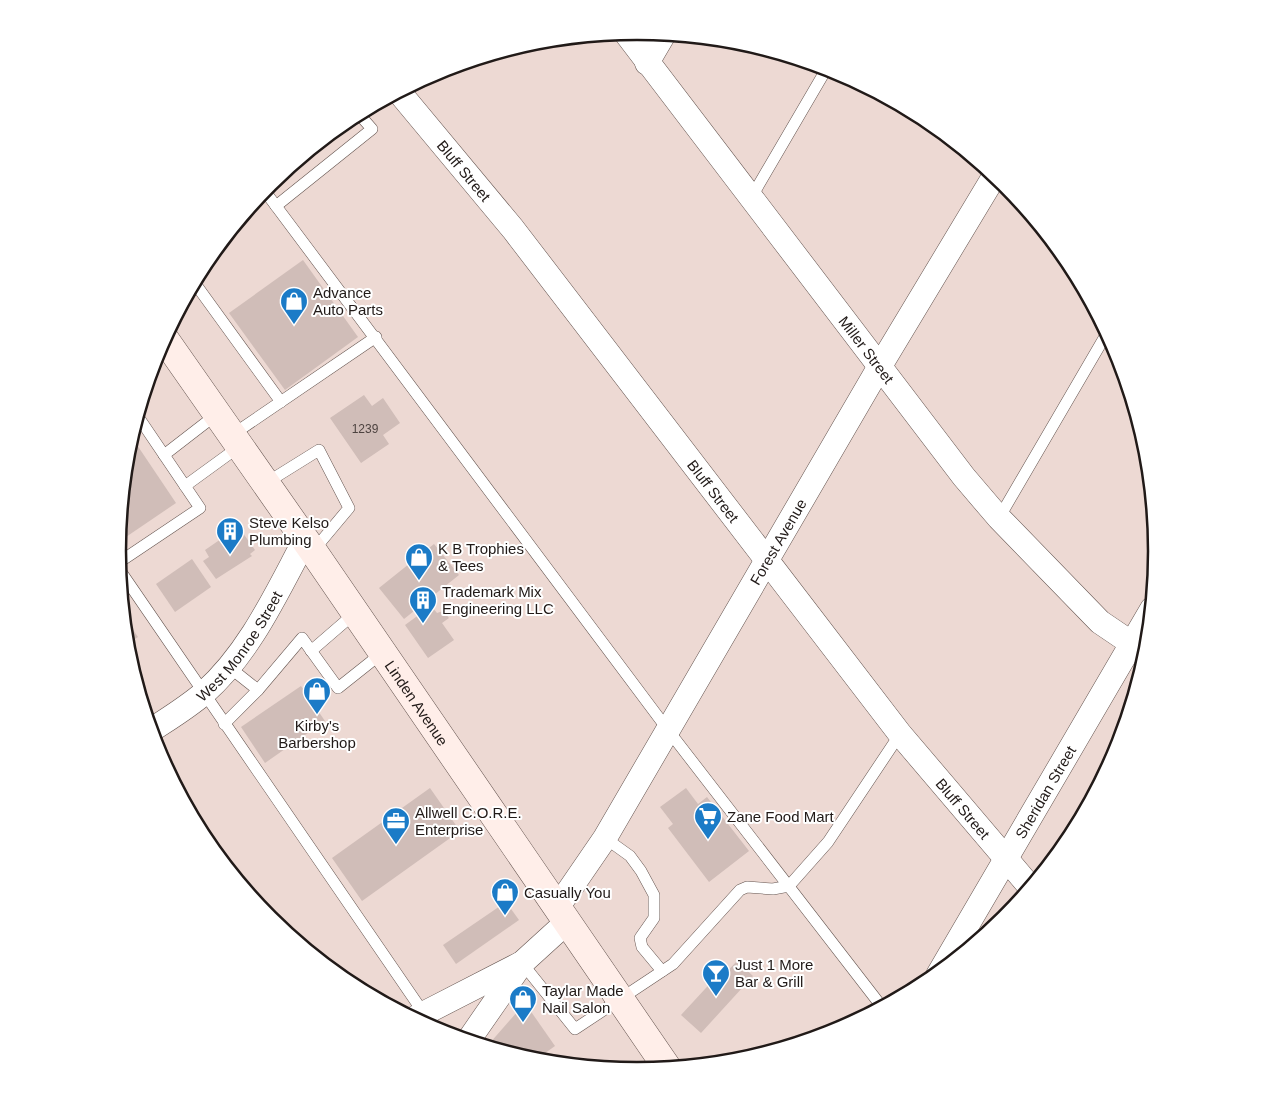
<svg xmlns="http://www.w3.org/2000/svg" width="1274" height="1103" font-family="Helvetica,sans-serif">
	<rect width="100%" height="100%" fill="#edd9d3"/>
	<g fill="#d0bdb8">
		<polygon points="303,260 358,337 285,390 229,313"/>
		<polygon points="364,395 372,406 383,398 400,423 383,435 389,444 361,463 330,418"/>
		<polygon points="131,436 176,503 123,539 119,533 127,450"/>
		<polygon points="240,529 255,550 250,554 252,556 216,579 203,561 209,557 205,550 234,530 235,532"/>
		<polygon points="434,544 459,575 404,619 379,588"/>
		<polygon points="192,559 211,587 175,612 156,584"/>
		<polygon points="431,606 437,613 443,611 449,618 442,623 454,640 428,658 405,625"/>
		<polygon points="123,615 138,637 126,645"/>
		<polygon points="301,686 325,721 265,763 241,727"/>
		<polygon points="430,788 460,831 362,901 332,858"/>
		<polygon points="686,788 698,804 707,797 749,851 709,882 668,828 673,824 660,807"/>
		<polygon points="506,902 519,920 456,964 443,945"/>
		<polygon points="737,961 753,976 701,1033 681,1015 717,976 720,979"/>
		<polygon points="525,1003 555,1046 534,1061 492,1049 489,1044"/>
	</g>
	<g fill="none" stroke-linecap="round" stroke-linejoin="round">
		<g stroke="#64544f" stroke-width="12">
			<g id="lane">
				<polyline points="264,190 668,730 882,1007"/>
				<polyline points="751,198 827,68"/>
				<polyline points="276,206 372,129 358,113"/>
				<polyline points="194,282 281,402"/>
				<polyline points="232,435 376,337"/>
				<polyline points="164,455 217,414"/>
				<polyline points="266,483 319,450 349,508 313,551"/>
				<polyline points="185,486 240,446"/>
				<polyline points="999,518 1107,333"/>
				<polyline points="118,563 200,508 137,415"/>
				<polyline points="119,569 436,1031"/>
				<polyline points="311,651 355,613"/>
				<polyline points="229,667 258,690 302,638 338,688 382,653"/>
				<polyline points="224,724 258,690"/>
				<polyline points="605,838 630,856 641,871 654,895 654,918 640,938 642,947 662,971"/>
				<polyline points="522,963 575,1029 673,964 740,890 747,887 773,889 789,886 828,842 900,734"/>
			</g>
		</g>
		<g stroke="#64544f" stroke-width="25">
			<g id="street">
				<path id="s1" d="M625 32 964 477 999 518 1100 622 1131 643"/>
				<polyline points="647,63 664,34"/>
				<path id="s2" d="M399 92 513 229 900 734 1031 888"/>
				<path id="s3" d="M150 731C168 719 188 707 204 693 250 652 276 594 305 540"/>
				<path id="s4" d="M557 908 605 838 880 366 995 175"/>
				<path id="s5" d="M938 975 1152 609"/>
				<polyline points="413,1019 520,964"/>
				<polyline points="468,1041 522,963 567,922"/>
			</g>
		</g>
		<g stroke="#64544f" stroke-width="29">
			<g id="secondary">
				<path id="s6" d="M164 338 313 551 668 1069"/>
			</g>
		</g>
		<use href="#lane" stroke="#fff" stroke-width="11"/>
		<use href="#street" stroke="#fff" stroke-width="24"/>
		<use href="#secondary" stroke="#ffeee9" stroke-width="28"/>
	</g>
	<defs>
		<g id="shop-pin" transform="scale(1.4375)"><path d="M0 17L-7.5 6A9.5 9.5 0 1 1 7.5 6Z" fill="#1b7bc7" stroke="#fff"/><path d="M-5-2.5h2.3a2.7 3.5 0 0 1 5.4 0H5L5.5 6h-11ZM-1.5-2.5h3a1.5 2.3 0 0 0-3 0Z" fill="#fff"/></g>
		<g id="building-pin" transform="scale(1.4375)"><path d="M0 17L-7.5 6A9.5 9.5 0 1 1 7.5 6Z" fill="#1b7bc7" stroke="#fff"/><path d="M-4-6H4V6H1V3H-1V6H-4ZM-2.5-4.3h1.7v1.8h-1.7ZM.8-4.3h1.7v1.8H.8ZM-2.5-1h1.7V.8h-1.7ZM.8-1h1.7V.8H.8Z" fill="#fff"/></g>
		<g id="supermarket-pin" transform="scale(1.4375)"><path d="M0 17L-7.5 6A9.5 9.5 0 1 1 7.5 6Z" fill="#1b7bc7" stroke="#fff"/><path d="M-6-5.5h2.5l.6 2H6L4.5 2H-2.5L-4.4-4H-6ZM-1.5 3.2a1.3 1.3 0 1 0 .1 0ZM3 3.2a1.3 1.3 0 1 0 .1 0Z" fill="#fff"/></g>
		<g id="office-pin" transform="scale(1.4375)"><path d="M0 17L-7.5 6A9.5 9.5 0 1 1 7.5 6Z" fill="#1b7bc7" stroke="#fff"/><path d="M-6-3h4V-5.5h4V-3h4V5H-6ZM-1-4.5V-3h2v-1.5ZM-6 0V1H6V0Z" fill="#fff"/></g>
		<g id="bar-pin" transform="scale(1.4375)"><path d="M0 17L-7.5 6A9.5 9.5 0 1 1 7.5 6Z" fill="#1b7bc7" stroke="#fff"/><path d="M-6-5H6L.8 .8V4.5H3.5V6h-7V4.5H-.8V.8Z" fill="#fff"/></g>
	</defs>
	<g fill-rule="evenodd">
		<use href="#shop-pin" x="294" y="301"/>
		<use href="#building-pin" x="230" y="531"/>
		<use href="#shop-pin" x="419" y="557"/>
		<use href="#building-pin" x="423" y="600"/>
		<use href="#shop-pin" x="317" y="691"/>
		<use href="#supermarket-pin" x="708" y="816"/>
		<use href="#office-pin" x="396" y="821"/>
		<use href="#shop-pin" x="505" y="892"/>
		<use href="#bar-pin" x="716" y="973"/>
		<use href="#shop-pin" x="523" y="999"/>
	</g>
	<g text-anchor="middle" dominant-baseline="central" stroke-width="4" stroke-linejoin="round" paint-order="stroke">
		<g font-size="12" fill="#4d4340">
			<text x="365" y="429">1239</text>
		</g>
		<g font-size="15" fill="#211a18" stroke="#fff">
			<text stroke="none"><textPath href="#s2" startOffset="102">Bluff Street</textPath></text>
			<text stroke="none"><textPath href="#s1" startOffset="399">Miller Street</textPath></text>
			<text stroke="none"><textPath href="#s2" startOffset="508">Bluff Street</textPath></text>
			<text stroke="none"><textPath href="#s4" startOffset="428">Forest Avenue</textPath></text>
			<text stroke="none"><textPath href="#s3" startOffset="125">West Monroe Street</textPath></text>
			<text stroke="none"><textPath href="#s6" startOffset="444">Linden Avenue</textPath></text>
			<text stroke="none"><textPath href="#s5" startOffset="212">Sheridan Street</textPath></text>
			<text stroke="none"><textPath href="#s2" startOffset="912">Bluff Street</textPath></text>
		</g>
		<g font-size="15" fill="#211a18" stroke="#fff" text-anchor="start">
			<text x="313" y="292">Advance<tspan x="313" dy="17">Auto Parts</tspan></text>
			<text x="249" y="522">Steve Kelso<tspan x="249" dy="17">Plumbing</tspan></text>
			<text x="438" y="548">K B Trophies<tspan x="438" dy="17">&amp; Tees</tspan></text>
			<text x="442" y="591">Trademark Mix<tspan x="442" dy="17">Engineering LLC</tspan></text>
			<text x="317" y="725" text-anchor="middle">Kirby's<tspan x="317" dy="17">Barbershop</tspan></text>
			<text x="415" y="812">Allwell C.O.R.E.<tspan x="415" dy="17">Enterprise</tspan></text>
			<text x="727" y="816">Zane Food Mart</text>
			<text x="524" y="892">Casually You</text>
			<text x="735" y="964">Just 1 More<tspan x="735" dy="17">Bar &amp; Grill</tspan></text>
			<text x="542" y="990">Taylar Made<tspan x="542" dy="17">Nail Salon</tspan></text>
		</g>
	</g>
	<path d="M0 0H1274V1103H0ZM126 551a511 511 0 1 1 1022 0a511 511 0 1 1-1022 0Z" fill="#fff" fill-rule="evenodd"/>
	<path fill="none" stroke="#211a18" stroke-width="2.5" d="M126 551a511 511 0 1 1 1022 0a511 511 0 1 1-1022 0Z"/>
</svg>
